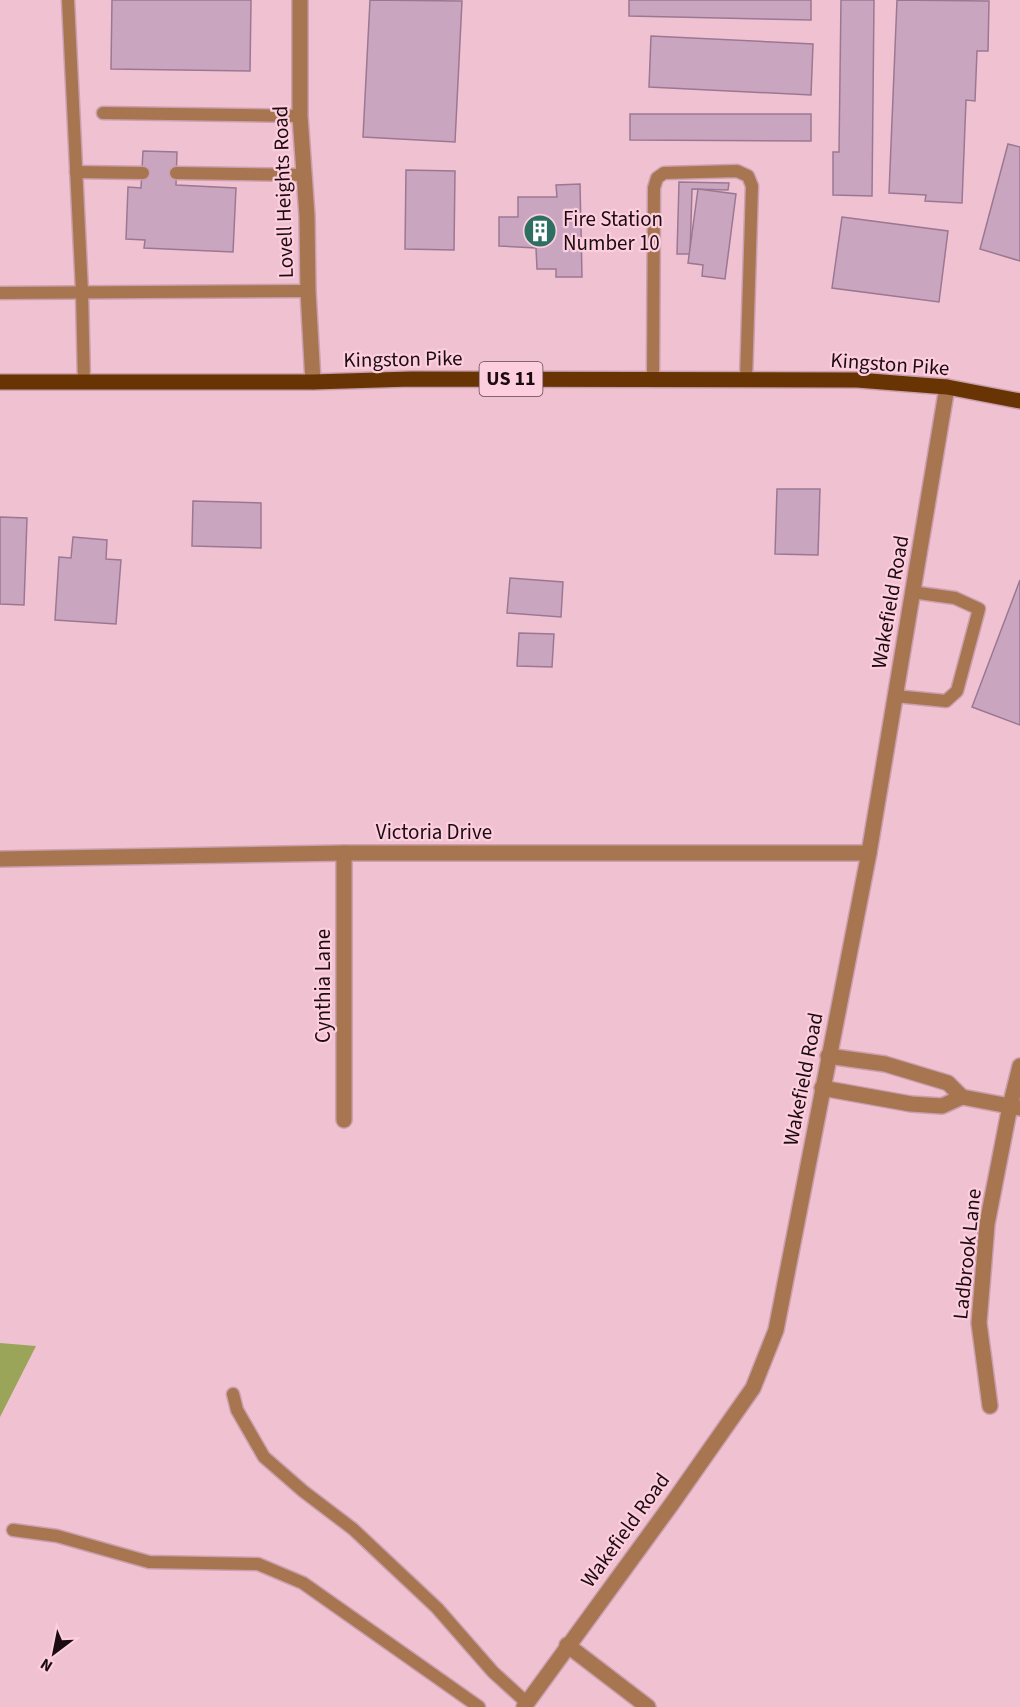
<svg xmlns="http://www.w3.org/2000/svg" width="1020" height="1707" font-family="'Source Sans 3',sans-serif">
	<rect width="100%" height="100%" fill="#f0c1d1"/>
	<polygon fill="#9ba55a" points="0,1343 36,1346 0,1417"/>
	<g fill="#caa5c0" stroke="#9b7892" stroke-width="1.5">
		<polygon points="112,0 251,0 250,71 111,69"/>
		<polygon points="370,0 462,1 455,142 363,137"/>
		<polygon points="629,0 811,0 811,20 629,16"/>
		<polygon points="841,0 874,0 872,196 833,195 833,152 839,152"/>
		<polygon points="897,0 989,1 988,51 977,51 975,101 966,100 962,203 925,201 926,195 889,193"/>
		<polygon points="651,36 813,44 811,95 649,87"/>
		<polygon points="630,114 811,114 811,141 630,140"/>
		<polygon points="1008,144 1020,147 1020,261 980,249"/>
		<polygon points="143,151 177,152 176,185 236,188 233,252 144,248 145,240 126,239 128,187 141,188"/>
		<polygon points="406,170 455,171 454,250 405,249"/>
		<polygon points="679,182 729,183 728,190 692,189 690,254 677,254"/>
		<polygon points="580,184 582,277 556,277 556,269 537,269 536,248 499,246 499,217 518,217 518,197 557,197 556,185"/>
		<polygon points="698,189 736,194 725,279 702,276 703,265 688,263"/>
		<polygon points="842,217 948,231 939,302 832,288"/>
		<polygon points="777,489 820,489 818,555 775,554"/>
		<polygon points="193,501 261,503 261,548 192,546"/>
		<polygon points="0,517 27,518 24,605 0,604"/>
		<polygon points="73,537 107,540 106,559 121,560 116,624 55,620 59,557 71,558"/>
		<polygon points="510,578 563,582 561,617 507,613"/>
		<polygon points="1020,580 1020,725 972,707"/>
		<polygon points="519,633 554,634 552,667 517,666"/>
	</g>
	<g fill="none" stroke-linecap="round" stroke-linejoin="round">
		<g stroke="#caa0af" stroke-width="15">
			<g id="service">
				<polyline points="68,0 82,292 84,383"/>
				<polyline points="103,113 300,116"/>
				<polyline points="76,172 143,173"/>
				<polyline points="176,173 304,175"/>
				<polyline points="0,293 308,291"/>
				<polyline points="653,379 654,188 657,178 664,173 737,171 748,176 752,186 746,380"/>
				<polyline points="895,696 946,701 957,691 979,609 955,598 912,592"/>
				<polyline points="233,1394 237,1410 264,1457 303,1491 353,1529 437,1608 493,1672 527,1703"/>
				<polyline points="13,1530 57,1536 149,1562 258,1564 303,1583 479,1707"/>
			</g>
		</g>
		<g stroke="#caa0af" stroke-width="18">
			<g id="minor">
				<polyline points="300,0 300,116 307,216 308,291 313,382"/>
				<polyline points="0,859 344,853 869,853"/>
				<polyline points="828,1056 885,1064 948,1083 962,1097"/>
				<polyline points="822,1088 911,1104 942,1106 962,1097 1020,1108"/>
				<polyline points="344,1120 344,853"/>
				<polyline points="990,1406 979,1323 987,1224 1010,1106 1020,1066"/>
				<polyline points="567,1645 648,1707"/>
				<polyline points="524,1707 671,1505 753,1388 776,1330 869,853 947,387"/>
			</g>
		</g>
		<g stroke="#caa0af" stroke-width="18">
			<polyline id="primary" points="0,382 313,382 411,379 857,380 947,387 1020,401"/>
		</g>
		<use href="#service" stroke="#a87551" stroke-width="12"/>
		<use href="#minor" stroke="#a87551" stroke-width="15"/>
		<use href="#primary" stroke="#683403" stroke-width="15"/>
	</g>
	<defs>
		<g id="building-disc" transform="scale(1.725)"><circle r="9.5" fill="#2d7061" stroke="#fdcede"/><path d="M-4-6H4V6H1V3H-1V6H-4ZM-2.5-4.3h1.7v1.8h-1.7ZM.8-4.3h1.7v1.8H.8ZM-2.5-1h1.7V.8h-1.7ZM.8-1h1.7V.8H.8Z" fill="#fff"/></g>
	</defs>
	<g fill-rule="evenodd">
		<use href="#building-disc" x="540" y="231"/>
	</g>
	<g text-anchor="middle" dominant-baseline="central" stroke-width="4.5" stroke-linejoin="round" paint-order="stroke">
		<rect fill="#fdcede" stroke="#60464f" stroke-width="1.5" x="479.5" y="362" width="63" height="34" rx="4.5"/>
		<g font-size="20" font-weight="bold" fill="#1c0c12">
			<text x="511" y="379">US 11</text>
		</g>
		<g font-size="21" fill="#1c0c12" stroke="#fdcede">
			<text transform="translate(283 192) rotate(-92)">Lovell Heights Road</text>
			<text transform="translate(403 359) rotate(-1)">Kingston Pike</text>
			<text transform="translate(890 364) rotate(4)">Kingston Pike</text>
			<text transform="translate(890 602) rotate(-80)">Wakefield Road</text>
			<text x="434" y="832">Victoria Drive</text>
			<text transform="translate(323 986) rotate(-90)">Cynthia Lane</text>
			<text transform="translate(803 1079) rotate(-79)">Wakefield Road</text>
			<text transform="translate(967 1254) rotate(-84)">Ladbrook Lane</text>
			<text transform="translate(625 1530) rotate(-54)">Wakefield Road</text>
		</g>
		<g font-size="21" fill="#1c0c12" stroke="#fdcede" text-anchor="start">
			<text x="563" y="219">Fire Station<tspan x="563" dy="24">Number 10</tspan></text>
		</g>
	</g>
	<g transform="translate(54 1653) rotate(212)" stroke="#fdcede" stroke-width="4.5" paint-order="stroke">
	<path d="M0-4.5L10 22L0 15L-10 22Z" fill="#1c0c12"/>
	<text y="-9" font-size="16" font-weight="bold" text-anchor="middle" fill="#1c0c12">N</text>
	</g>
</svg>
